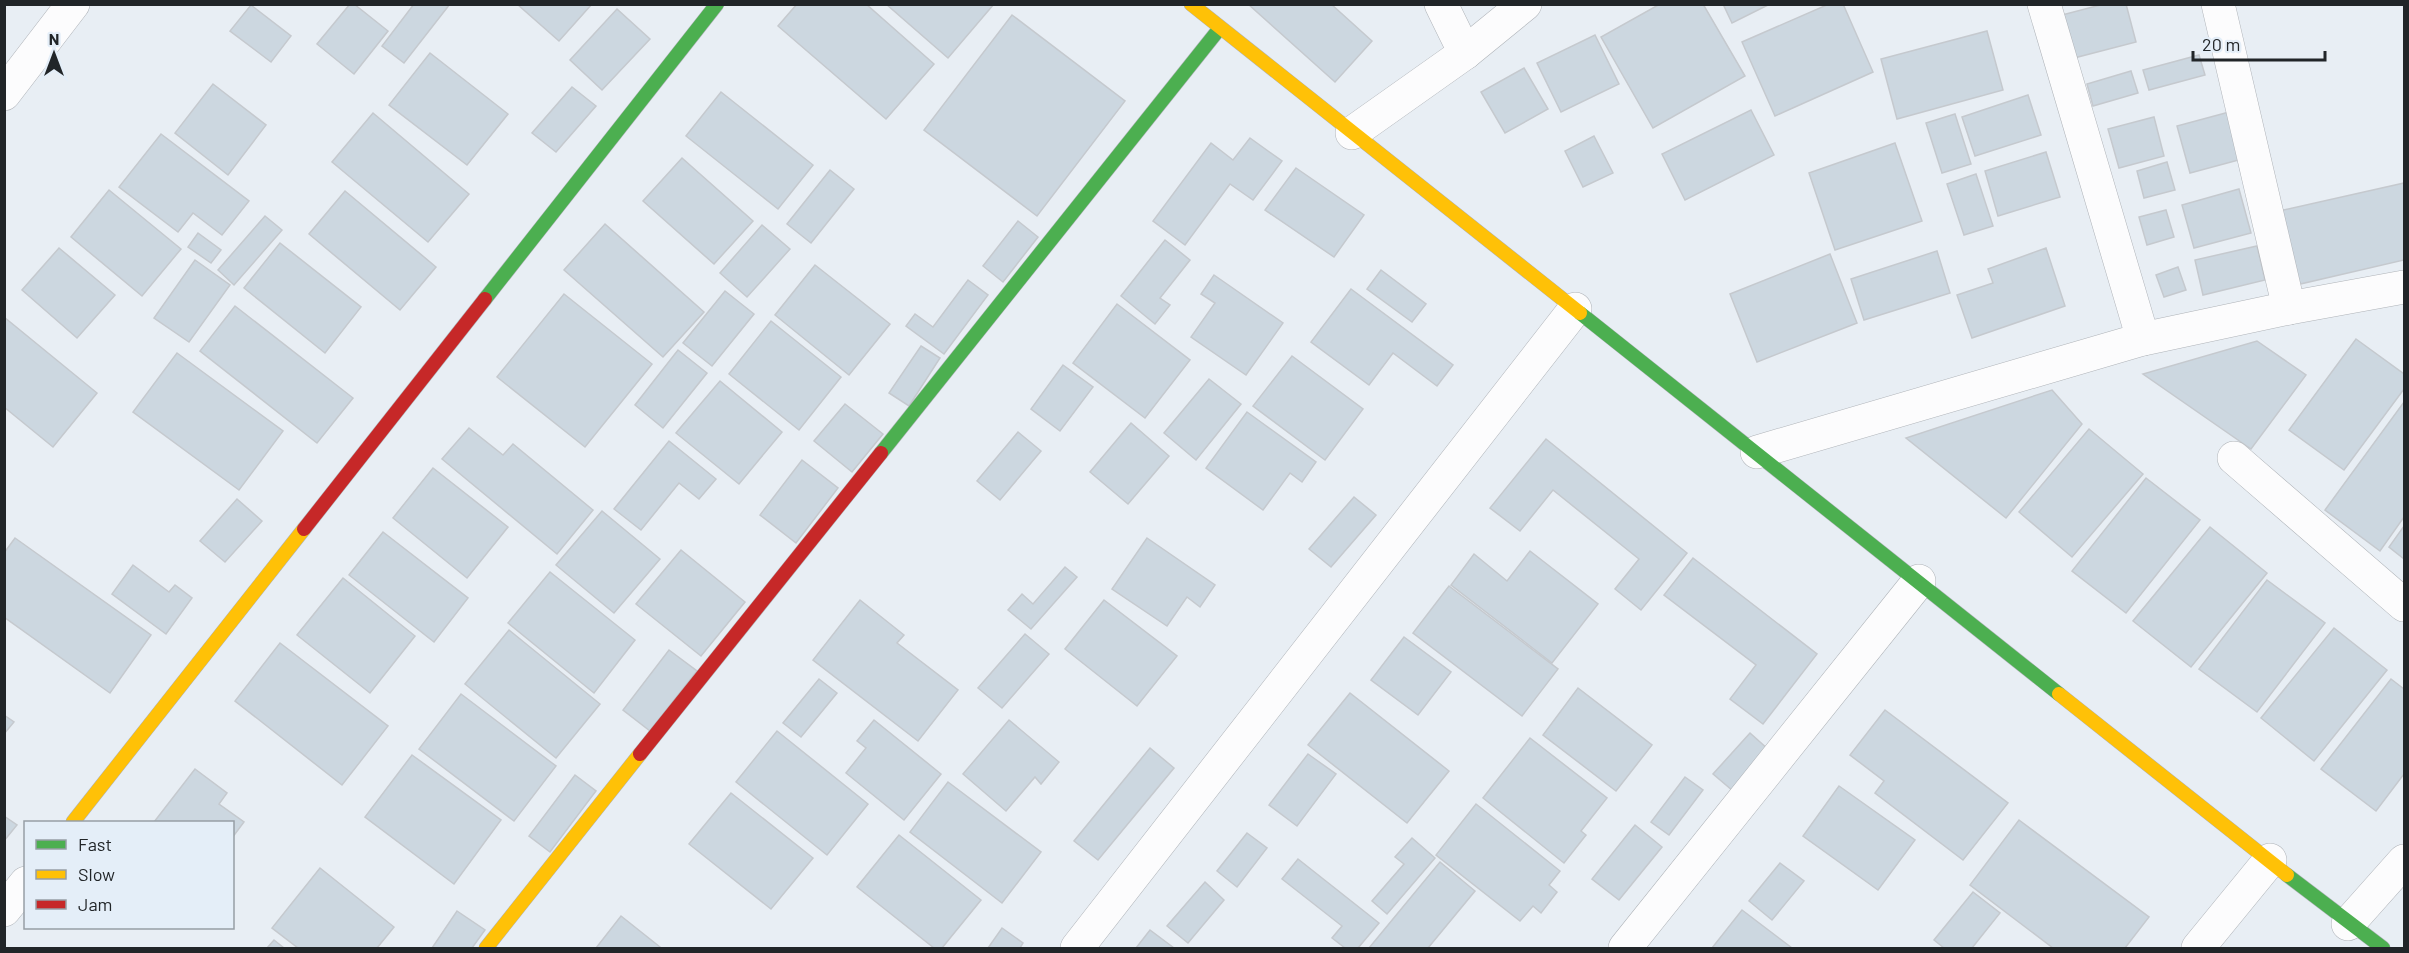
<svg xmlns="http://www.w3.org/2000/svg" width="2409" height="953" font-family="Barlow,sans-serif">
	<rect width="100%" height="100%" fill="#e8eef4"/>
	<g fill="#ccd7e0" stroke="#c5c9ce" stroke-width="1.5">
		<polygon points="350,4 354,4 388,31 354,74 317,44"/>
		<polygon points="414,4 450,4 404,63 382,46"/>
		<polygon points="517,4 592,4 559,41"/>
		<polygon points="797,4 866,4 934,64 886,119 778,26"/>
		<polygon points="886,4 994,4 948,58"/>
		<polygon points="1248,4 1331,4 1372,41 1335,82"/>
		<polygon points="1660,4 1703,4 1745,76 1653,128 1601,37"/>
		<polygon points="1723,4 1770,4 1732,23"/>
		<polygon points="1829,4 1843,4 1873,72 1775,116 1742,42"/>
		<polygon points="2104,4 2126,4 2136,42 2074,58 2062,15"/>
		<polygon points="251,5 291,36 271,62 230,31"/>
		<polygon points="617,9 650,39 602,90 570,60"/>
		<polygon points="1012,15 1125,101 1037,216 924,130"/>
		<polygon points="1987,31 2003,90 1897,119 1881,59"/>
		<polygon points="1595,35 1619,84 1561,112 1537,63"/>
		<polygon points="430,53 508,114 467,165 389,105"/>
		<polygon points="2199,55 2205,75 2149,90 2143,70"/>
		<polygon points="1524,68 1548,109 1505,133 1481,92"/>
		<polygon points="2131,71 2138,93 2093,106 2087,84"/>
		<polygon points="213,84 266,125 228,175 175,133"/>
		<polygon points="572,87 596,106 556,152 532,133"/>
		<polygon points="721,92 813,165 778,209 686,136"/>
		<polygon points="2028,95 2041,135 1975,156 1962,117"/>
		<polygon points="1751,110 1774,155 1685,200 1662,154"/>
		<polygon points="2233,111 2246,158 2190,173 2177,126"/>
		<polygon points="373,113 469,194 428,242 332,162"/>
		<polygon points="1955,114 1971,164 1942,173 1926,123"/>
		<polygon points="2154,117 2164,156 2119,168 2108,129"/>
		<polygon points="161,134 249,201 222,235 193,213 178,232 119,187"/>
		<polygon points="1594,136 1613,173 1583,187 1565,151"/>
		<polygon points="1250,138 1282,161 1253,200 1230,184 1185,245 1153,221 1211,143 1233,160"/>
		<polygon points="1895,143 1922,221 1835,250 1809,173"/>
		<polygon points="2046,152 2060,197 1998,216 1985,171"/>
		<polygon points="682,158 753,221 714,264 643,201"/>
		<polygon points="2167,162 2175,190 2144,198 2137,171"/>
		<polygon points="1296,168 1364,215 1334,257 1265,210"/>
		<polygon points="830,170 854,189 811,243 787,224"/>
		<polygon points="1976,174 1993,226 1964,235 1947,184"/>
		<polygon points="2404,183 2404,260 2296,285 2279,211"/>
		<polygon points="2239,189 2251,233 2194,248 2182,205"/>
		<polygon points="109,190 181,249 142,296 71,237"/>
		<polygon points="345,191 436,267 400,310 309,234"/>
		<polygon points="2166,210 2174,237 2147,245 2139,217"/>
		<polygon points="265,216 282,230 234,285 218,270"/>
		<polygon points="1018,221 1038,237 1003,282 983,266"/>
		<polygon points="605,224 704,312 663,357 564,270"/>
		<polygon points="762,225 790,249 747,297 720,273"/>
		<polygon points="198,233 221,250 211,263 188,247"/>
		<polygon points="1165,240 1190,260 1160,298 1170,305 1155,324 1121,296"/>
		<polygon points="280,243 361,307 325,353 244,288"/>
		<polygon points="2257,246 2265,280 2203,295 2195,260"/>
		<polygon points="59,248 115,295 77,338 22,290"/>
		<polygon points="2046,248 2065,306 1972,338 1957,295 1993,283 1988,269"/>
		<polygon points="1937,251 1950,293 1864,320 1851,279"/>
		<polygon points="1830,254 1857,323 1757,362 1730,294"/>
		<polygon points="195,260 230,285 189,342 154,318"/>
		<polygon points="815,265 890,324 849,375 775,315"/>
		<polygon points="2178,267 2186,290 2164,297 2156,275"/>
		<polygon points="1381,270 1426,304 1412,322 1367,289"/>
		<polygon points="1214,275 1283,323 1246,375 1191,337 1215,303 1201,294"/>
		<polygon points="968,280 988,295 944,354 906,326 915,314 933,327"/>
		<polygon points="1351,289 1453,365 1437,386 1393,353 1369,385 1311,342"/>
		<polygon points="725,291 754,314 712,366 683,343"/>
		<polygon points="564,294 652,364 585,447 497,377"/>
		<polygon points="1117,304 1190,360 1145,418 1073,363"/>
		<polygon points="235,306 353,398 317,443 200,351"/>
		<polygon points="4,317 97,393 53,447 4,407"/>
		<polygon points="771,321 841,377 799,430 729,374"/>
		<polygon points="2356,339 2404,374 2404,389 2344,470 2289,430"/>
		<polygon points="2257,341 2306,375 2251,449 2143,374"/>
		<polygon points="921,346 940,358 909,406 889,393"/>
		<polygon points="678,350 707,373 663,428 635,405"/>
		<polygon points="177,353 283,431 239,490 133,412"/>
		<polygon points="1292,356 1363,409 1325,460 1253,406"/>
		<polygon points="1063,365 1093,387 1060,431 1031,409"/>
		<polygon points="1209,379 1241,404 1196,460 1164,433"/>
		<polygon points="720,381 782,432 739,484 676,433"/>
		<polygon points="2052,390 2082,424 2006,518 1906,438"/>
		<polygon points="2404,402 2404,517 2380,551 2325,510"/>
		<polygon points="845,404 883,434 852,472 814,441"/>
		<polygon points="1247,412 1316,462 1302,482 1290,473 1263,510 1206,468"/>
		<polygon points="1131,423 1169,456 1128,504 1090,472"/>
		<polygon points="469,428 503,455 513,444 593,510 557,554 442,459"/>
		<polygon points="2089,429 2143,474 2072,557 2019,512"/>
		<polygon points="1018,432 1041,451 1000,500 977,481"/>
		<polygon points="1546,439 1687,553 1641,610 1615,589 1639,559 1553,490 1520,531 1490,508"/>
		<polygon points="669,441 716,479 699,499 679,483 641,530 614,509"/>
		<polygon points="802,460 838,488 796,543 760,515"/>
		<polygon points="433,468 508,527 467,578 393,518"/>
		<polygon points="2146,478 2200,520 2126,613 2072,571"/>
		<polygon points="1354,497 1376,515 1331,567 1309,549"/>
		<polygon points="237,499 262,521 225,562 200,541"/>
		<polygon points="602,511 660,559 614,613 556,565"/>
		<polygon points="2404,526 2404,559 2389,547"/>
		<polygon points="2210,527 2267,573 2191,667 2133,621"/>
		<polygon points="383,532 468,598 434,642 349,575"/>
		<polygon points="15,538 151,635 110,693 4,617 4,553"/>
		<polygon points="1147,538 1215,585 1200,607 1187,597 1167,626 1112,589"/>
		<polygon points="681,550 745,602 701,656 636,604"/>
		<polygon points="1530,551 1598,604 1552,663 1451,585 1474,554 1507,581"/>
		<polygon points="1693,558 1817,654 1763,724 1730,699 1756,665 1664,595"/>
		<polygon points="133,565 169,592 175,585 192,598 166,634 112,594"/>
		<polygon points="1065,567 1077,577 1031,629 1008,610 1022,594 1033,604"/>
		<polygon points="550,572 635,640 594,693 508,623"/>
		<polygon points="343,578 415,636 370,693 297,635"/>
		<polygon points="2267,580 2325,623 2257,712 2199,669"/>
		<polygon points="1449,586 1558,669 1522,716 1413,633"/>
		<polygon points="860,600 904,635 897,643 958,690 918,741 813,660"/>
		<polygon points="1104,600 1177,656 1137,706 1065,649"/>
		<polygon points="2334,628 2387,670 2314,761 2261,718"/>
		<polygon points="509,630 600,704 556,758 465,684"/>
		<polygon points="1025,634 1049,654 1002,708 978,688"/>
		<polygon points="1404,637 1451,672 1418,715 1371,680"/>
		<polygon points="280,643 388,726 342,785 235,701"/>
		<polygon points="669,650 697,671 650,731 623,710"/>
		<polygon points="819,679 837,693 801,737 783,723"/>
		<polygon points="2391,679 2404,689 2404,774 2376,811 2321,769"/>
		<polygon points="1578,688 1652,745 1616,791 1543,735"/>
		<polygon points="1350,693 1449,771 1407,823 1308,745"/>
		<polygon points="461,694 556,766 514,821 419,749"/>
		<polygon points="1885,710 2008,803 1963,860 1875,793 1884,781 1850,755"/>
		<polygon points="4,715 14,722 4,734"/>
		<polygon points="874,720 941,774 904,820 846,773 866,748 857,741"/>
		<polygon points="1009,720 1059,762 1041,784 1035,777 1006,811 963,774"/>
		<polygon points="777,731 868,804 827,855 736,782"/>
		<polygon points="1750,733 1769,750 1733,791 1713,774"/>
		<polygon points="1530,738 1607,798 1581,831 1586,835 1564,863 1483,798"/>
		<polygon points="1150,748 1174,768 1098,860 1074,841"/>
		<polygon points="1308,754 1336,774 1297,826 1269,805"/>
		<polygon points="412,755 501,820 454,884 365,817"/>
		<polygon points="195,769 227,793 219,804 244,822 232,838 232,822 154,822"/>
		<polygon points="575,775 596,791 550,852 529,836"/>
		<polygon points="1685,777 1703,790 1669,835 1651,822"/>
		<polygon points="948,782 1041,852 1002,903 910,832"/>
		<polygon points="1839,786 1915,840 1878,890 1803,836"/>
		<polygon points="731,793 813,858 771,909 689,844"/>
		<polygon points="1476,804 1560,871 1549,885 1557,892 1541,913 1533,906 1520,921 1436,855"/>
		<polygon points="4,816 17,825 4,841"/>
		<polygon points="2019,820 2149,917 2125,948 2053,948 1970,885"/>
		<polygon points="1635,825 1662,847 1619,900 1592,879"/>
		<polygon points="1247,833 1267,848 1237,887 1217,871"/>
		<polygon points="899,835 981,900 942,948 934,948 857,887"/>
		<polygon points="1412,838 1435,858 1387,914 1372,901 1404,864 1395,857"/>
		<polygon points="1298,859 1379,923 1358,948 1345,948 1332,938 1342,926 1282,879"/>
		<polygon points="1440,862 1475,891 1428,948 1369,948"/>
		<polygon points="1780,863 1804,881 1772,920 1749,901"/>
		<polygon points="320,868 394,927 377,948 298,948 272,928"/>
		<polygon points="1205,882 1224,900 1188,943 1167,926"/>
		<polygon points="1973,892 2000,913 1972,948 1944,948 1934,940"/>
		<polygon points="1742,910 1792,948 1712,948"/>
		<polygon points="457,911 485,930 472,948 432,948"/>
		<polygon points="621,916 660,947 659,948 596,948"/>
		<polygon points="1002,928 1023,943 1020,948 988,948"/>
		<polygon points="1150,930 1174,948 1136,948"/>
		<polygon points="274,940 284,948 267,948"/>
	</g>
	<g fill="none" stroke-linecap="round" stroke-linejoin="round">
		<g stroke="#afb3b8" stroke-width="34">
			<g id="street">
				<polyline points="1441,4 1465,53"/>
				<polyline points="2044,4 2143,339"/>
				<polyline points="2218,4 2289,308"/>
				<polyline points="4,94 73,4"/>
				<polyline points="1352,133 1465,53 1525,4"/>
				<polyline points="1757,452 2143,339 2289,308 2404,287"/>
				<polyline points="2234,458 2404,605"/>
				<polyline points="4,910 26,883"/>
				<polyline points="2348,924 2404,861"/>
				<polyline points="1077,948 1575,309"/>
				<polyline points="1625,948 1919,581"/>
				<polyline points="2198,948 2270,860"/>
			</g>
		</g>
		<g stroke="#afb3b8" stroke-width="15">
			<g id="fast">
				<polyline points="485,299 717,4"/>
				<polyline points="1580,313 2059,694"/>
				<polyline points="881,453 1220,28"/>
				<polyline points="2287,875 2383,948"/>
			</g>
		</g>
		<g stroke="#afb3b8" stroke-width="15">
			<g id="slow">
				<polyline points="1191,4 1580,313"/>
				<polyline points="2059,694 2287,875"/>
				<polyline points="73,822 304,529"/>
				<polyline points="486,948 640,754"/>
			</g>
		</g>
		<g stroke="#afb3b8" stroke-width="15">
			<g id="jam">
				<polyline points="304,529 485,299"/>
				<polyline points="640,754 881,453"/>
			</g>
		</g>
		<use href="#street" stroke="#fcfcfd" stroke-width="33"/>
		<use href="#fast" stroke="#4caf50" stroke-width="14"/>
		<use href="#slow" stroke="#ffc107" stroke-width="14"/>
		<use href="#jam" stroke="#c62828" stroke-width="14"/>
	</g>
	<rect width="2409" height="953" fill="none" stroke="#212528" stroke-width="12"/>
	<rect x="24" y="821" width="210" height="108" fill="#e4eef8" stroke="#969ea5" stroke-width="1.5"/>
	<rect x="36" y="840" width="30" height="9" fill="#4caf50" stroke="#969ea5" stroke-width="1.5"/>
	<text x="78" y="851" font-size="18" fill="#212528">Fast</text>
	<rect x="36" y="870" width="30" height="9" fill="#ffc107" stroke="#969ea5" stroke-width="1.5"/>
	<text x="78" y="881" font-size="18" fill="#212528">Slow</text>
	<rect x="36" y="900" width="30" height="9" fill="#c62828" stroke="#969ea5" stroke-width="1.5"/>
	<text x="78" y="911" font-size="18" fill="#212528">Jam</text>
	<g transform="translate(54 54)" stroke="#e4eef8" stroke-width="4.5" paint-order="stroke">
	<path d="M0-4.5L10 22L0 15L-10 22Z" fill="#212528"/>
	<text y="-9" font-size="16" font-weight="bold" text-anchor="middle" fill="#212528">N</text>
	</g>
	<path d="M2193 51v9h132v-9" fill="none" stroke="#212528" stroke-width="3"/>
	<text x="2202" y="51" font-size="18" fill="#212528" stroke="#e4eef8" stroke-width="4.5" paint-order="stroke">20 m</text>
</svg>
